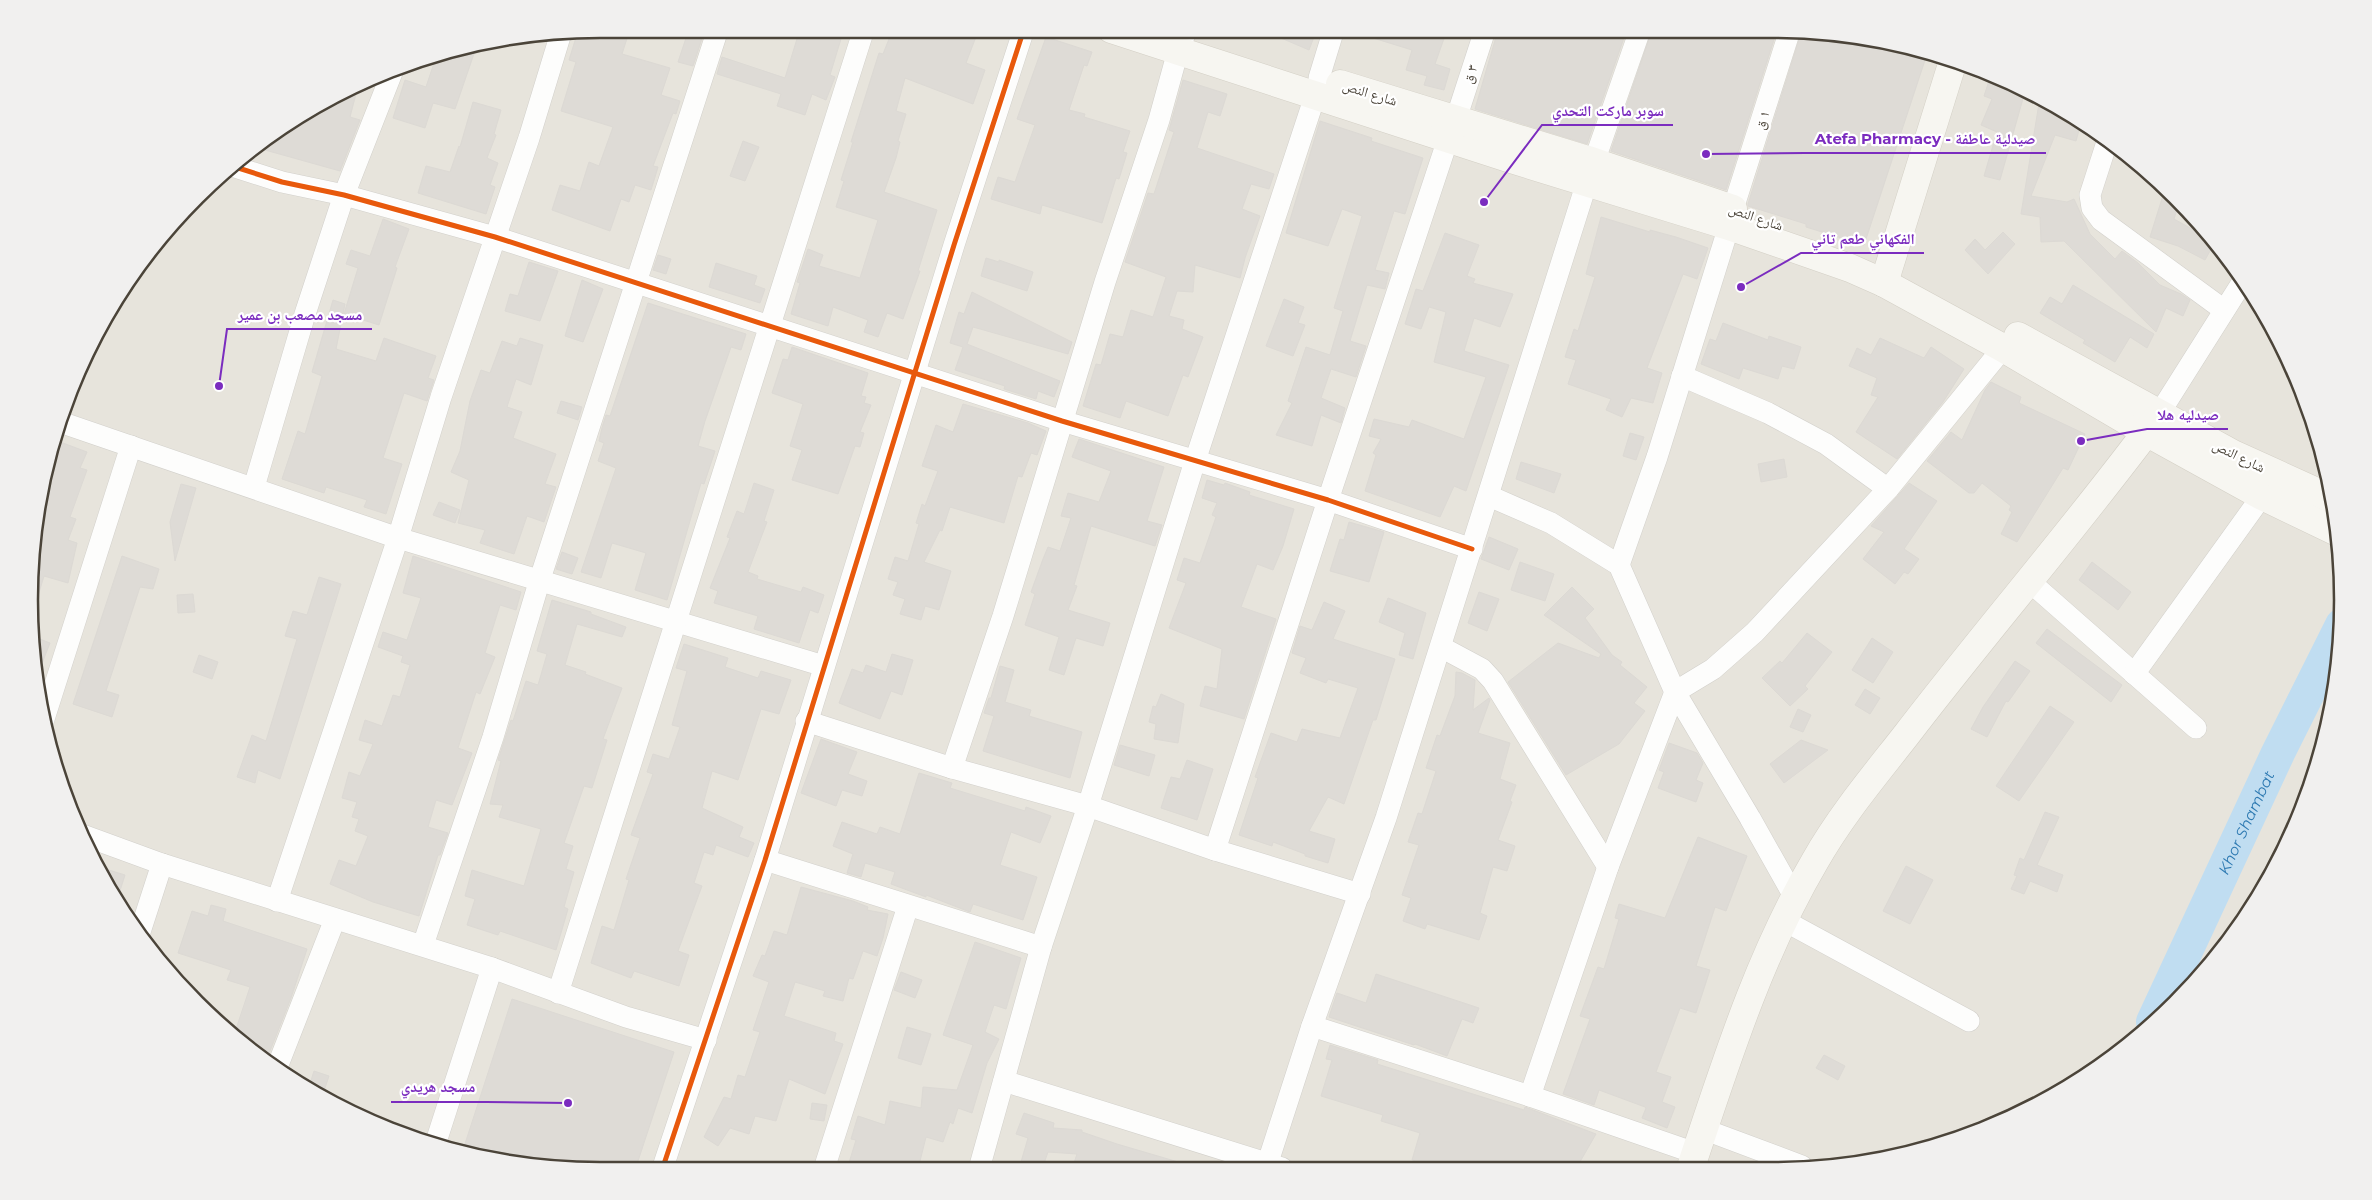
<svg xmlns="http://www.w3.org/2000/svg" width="2372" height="1200" font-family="Montserrat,'Noto Naskh Arabic',sans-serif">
	<rect width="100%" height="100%" fill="#f4f2ee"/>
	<polygon fill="#e7e4dc" points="600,29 1809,30 1920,48 2024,88 2120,147 2201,223 2267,314 2313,416 2338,525 2342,637 2324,748 2284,852 2202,976 2120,1053 1990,1128 1847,1166 563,1170 452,1152 348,1112 282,1075 196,1004 147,948 88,853 59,783 34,674 30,563 40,488 72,381 125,283 171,223 252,147 315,105 416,59 489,40"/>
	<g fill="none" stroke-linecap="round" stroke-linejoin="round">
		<path stroke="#c0ddf1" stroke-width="34" id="s1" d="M2153 1022 2278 753 2342 625"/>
	</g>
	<g fill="#dedbd6" stroke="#dcd9d4">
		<polygon points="600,29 630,29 622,54 670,68 661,95 680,101 676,114 673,113 653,166 658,167 651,190 635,185 629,202 621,199 610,231 552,210 560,185 580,191 589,162 599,166 613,127 561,111 576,62 569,60 578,31"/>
		<polygon points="689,29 705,29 693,66 678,62"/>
		<polygon points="800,29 844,29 830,75 835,77 826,100 812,94 805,115 777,106 781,94 717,74 722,57 785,78"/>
		<polygon points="893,29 965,29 977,34 966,63 985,70 973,104 905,78 896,111 906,114 898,141 900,142 896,158 884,192 937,210 918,271 920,271 903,319 887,313 878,337 864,332 868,320 833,307 828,326 791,314 800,283 797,282 808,249 823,255 819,266 860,278 878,220 836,207 844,181 841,180 853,142 851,142 879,53 883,54"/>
		<polygon points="1260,29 1317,29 1309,50"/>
		<polygon points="1357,30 1447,30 1435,64 1450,69 1444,90 1424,85 1427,76 1406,70 1412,50 1357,33"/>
		<polygon points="1498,30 1621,30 1626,32 1587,144 1475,109"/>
		<polygon points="1652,30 1777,30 1726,190 1611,151"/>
		<polygon points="1802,30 1829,33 1865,45 1867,39 1928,51 1864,245 1806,227 1806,224 1748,206 1748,204"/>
		<polygon points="1046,37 1092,52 1087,66 1084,65 1069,110 1085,114 1084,117 1130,131 1123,152 1127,153 1119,179 1116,178 1102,223 1042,205 1040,214 991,199 998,177 1015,182 1035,125 1017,119"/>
		<polygon points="478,42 455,109 433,103 425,128 393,118 405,80 426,87 437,54"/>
		<polygon points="1991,75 2007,81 2004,89 2024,95 2000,180 1984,176 1997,132 1981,125 1992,99 1984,96"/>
		<polygon points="1183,80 1227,94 1220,116 1208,112 1197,148 1274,174 1269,189 1251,184 1242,209 1260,216 1245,258 1240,278 1195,265 1193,292 1177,291 1169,316 1184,320 1182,329 1203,337 1188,377 1183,375 1168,416 1126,401 1120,418 1083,406 1096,364 1101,365 1110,334 1123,337 1131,310 1153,317 1166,277 1125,262 1148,193 1154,194 1174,132 1169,130"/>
		<polygon points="358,86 350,117 360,120 340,171 265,150 269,136 315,105"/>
		<polygon points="2040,97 2081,123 2076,141 2055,135 2031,196 2067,202 2074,199 2090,234 2115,259 2122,251 2138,263 2160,285 2181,294 2190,300 2183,316 2166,308 2156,332 2064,241 2041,242 2040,217 2021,214"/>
		<polygon points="473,102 501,110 494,134 496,135 487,158 498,163 490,185 495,187 486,214 418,193 426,166 450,172 459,146 460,147"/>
		<polygon points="1320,121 1372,138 1371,141 1423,158 1405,214 1394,211 1375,270 1389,273 1385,289 1367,285 1350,341 1366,346 1356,377 1331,369 1321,398 1345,408 1341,423 1321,415 1312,446 1276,435 1292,403 1288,401 1306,347 1330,355 1343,311 1334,308 1362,216 1342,209 1328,246 1286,233"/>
		<polygon points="743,141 759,147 745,181 730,176"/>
		<polygon points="2165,189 2179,203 2174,219 2215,242 2205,260 2178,246 2150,237"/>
		<polygon points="1601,217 1650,232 1650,230 1676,237 1708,248 1697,279 1683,274 1647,368 1662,373 1653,403 1631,398 1622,417 1606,410 1611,399 1568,384 1576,360 1565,357 1574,329 1578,331 1595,277 1586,274"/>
		<polygon points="383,219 409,229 395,267 397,268 379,325 344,314 358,268 346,264 351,250 370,256"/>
		<polygon points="2003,232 2015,244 1988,274 1965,250 1975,239 1985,250"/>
		<polygon points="1445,233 1479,245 1467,276 1475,279 1473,283 1513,294 1500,327 1474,318 1464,351 1509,365 1466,491 1454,486 1440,517 1365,491 1376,455 1373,453 1381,439 1369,436 1374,419 1409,427 1412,420 1464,439 1486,377 1434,362 1446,312 1429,307 1421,329 1405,324 1416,289 1423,291"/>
		<polygon points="658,255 671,259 666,274 653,270"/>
		<polygon points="986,258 999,262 999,260 1033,272 1027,291 981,276"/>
		<polygon points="529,262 558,271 540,321 505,311 510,294 518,296"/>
		<polygon points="716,263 757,276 754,285 765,289 760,303 709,287"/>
		<polygon points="582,280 603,289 583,342 565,336"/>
		<polygon points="2073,285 2154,334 2147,348 2130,337 2115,362 2083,343 2085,340 2040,313 2050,297 2062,304"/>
		<polygon points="972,292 1072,342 1068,354 973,327 967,344 1060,381 1054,397 1038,391 1036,399 1004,389 1005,386 955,370 963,347 950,343 959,312 964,314"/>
		<polygon points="1284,299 1304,307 1298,323 1305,325 1293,356 1266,346"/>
		<polygon points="333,300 345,304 336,349 376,361 384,338 436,356 428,378 434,380 427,401 404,393 383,458 402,464 386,514 364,507 367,500 326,487 324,493 282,479 298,431 305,434 322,376 312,372"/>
		<polygon points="648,303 746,334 741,350 731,347 705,421 698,446 715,451 704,484 701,483 667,600 635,590 646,553 612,543 601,578 581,572 616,468 598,461 604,443 599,441 602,428 606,415 610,416"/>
		<polygon points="1723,323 1768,340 1769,336 1801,347 1794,369 1782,366 1778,379 1743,368 1739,379 1701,364 1710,339 1716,341"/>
		<polygon points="520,338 543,345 531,385 516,379 507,407 522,412 513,438 556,454 545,484 556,487 544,522 527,516 514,554 480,543 485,530 458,523 469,480 451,472 460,451 470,401 481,370 490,373 502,341 517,346"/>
		<polygon points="1880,338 1924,358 1931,347 1964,369 1943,402 1897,459 1856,432 1878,397 1871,395 1877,378 1849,366 1857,348 1871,355"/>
		<polygon points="792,347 868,373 861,396 866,397 864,403 871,405 860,432 864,433 860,447 855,446 838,494 792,480 802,450 790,446 803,404 772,393 783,359 788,360"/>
		<polygon points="1991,382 2021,397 2019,403 2085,434 2068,470 2063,468 2017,542 2001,534 2012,512 2009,510 2011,506 1982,483 1974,493 1969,493 1927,461 1951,432 1962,440 1985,390"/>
		<polygon points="561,401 582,407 578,420 557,413"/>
		<polygon points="963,404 1028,423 1046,431 1037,455 1031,453 1022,477 1018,476 1004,523 950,507 942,531 940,530 924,562 951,571 939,610 925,606 921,620 900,614 905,599 893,595 898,582 888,579 895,557 908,561 919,524 916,523 922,504 925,506 938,471 922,466 936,425 953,432"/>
		<polygon points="1630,433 1644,437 1636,460 1623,456"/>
		<polygon points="1079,439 1164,467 1147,521 1162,525 1155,546 1091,526 1074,585 1077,586 1068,610 1110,623 1103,646 1076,638 1064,675 1049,670 1059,637 1025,625 1035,594 1031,592 1043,559 1048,547 1060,551 1071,518 1061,516 1068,493 1099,502 1111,471 1072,457"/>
		<polygon points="55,440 87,452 80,468 87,470 70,517 76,519 68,540 77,543 68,583 44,576 34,609 31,608 30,563 31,553 33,554 44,525 35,521 40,488"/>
		<polygon points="1784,459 1787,477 1761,482 1758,464"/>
		<polygon points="1521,462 1561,474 1554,493 1516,479"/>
		<polygon points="1207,480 1224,485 1225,483 1250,492 1249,495 1294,509 1283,546 1273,570 1257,564 1241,607 1276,619 1244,719 1200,706 1205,686 1217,689 1222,649 1169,628 1186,583 1177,580 1184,558 1200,563 1216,517 1212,515 1217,503 1202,498"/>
		<polygon points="754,483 774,490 764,521 767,522 748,572 758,576 757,579 801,592 803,587 824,595 818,613 810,610 799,643 754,629 758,616 714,603 718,591 710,588 730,538 727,537 737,511 744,514"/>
		<polygon points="1909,483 1937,501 1904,549 1919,559 1908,574 1904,572 1895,584 1863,559 1884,532 1871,526"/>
		<polygon points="181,484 196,488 175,561 170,522"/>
		<polygon points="439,502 460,510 455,523 433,515"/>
		<polygon points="1349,522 1384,532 1369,582 1330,571 1340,539 1344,540"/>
		<polygon points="1489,537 1518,549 1509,570 1481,559"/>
		<polygon points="562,552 578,558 572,574 556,569"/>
		<polygon points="122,556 159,569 153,589 140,587 106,691 119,695 112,717 73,704"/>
		<polygon points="413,556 521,592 516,610 500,605 485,653 495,657 480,694 476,692 458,748 472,753 452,805 436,800 428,827 448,833 440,855 438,855 419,916 373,902 330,884 339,860 356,866 368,836 355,831 359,819 352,817 357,802 342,798 349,772 360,776 373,744 359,740 365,720 382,726 393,695 400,697 410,665 401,662 403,656 378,647 383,632 407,640 421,598 403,593"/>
		<polygon points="1520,562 1554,574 1545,601 1511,590"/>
		<polygon points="2092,562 2131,592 2118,610 2079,580"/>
		<polygon points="319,577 341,584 280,779 258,770 255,783 237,777 252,735 266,741 297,639 285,636 293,611 307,615"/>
		<polygon points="1572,587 1594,609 1585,618 1612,655 1622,662 1620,665 1647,687 1634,703 1645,711 1619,744 1566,775 1508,682 1558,643 1599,658 1601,654 1544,615"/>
		<polygon points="1479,592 1499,599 1487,631 1468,623"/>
		<polygon points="193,594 195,612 178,613 177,595"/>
		<polygon points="1388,598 1426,613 1413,659 1399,655 1405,633 1379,622"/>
		<polygon points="552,600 591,612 591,614 626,627 622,637 577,624 565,665 586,672 585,674 622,688 603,739 607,740 592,788 584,786 564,843 573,846 566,869 574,872 564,907 568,909 556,950 500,931 498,935 467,925 475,899 465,896 472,870 524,886 541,829 499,817 503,805 490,804 501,761 498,760 511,720 513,721 526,681 538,685 547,654 537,651"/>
		<polygon points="1324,602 1345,611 1333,639 1395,659 1376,720 1373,720 1344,804 1328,797 1309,831 1335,839 1328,863 1305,856 1305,854 1273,842 1272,846 1239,835 1258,778 1255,777 1271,733 1297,742 1302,729 1340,738 1358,688 1328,679 1326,683 1300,673 1306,658 1292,653 1300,626 1312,630"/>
		<polygon points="2047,629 2122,685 2111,702 2036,643"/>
		<polygon points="1807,633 1832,652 1805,686 1808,689 1790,706 1762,678 1780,661 1782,663"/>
		<polygon points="32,636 50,643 35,681 34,674"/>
		<polygon points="1872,638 1893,652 1873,683 1852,670"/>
		<polygon points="684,644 728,658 725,667 758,678 761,671 791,680 779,714 761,709 738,780 712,771 702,808 743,827 739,837 754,843 748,857 716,845 713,855 704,852 694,883 702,886 678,951 689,955 679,986 634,971 631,978 591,963 602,926 614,930 629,880 626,879 640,838 631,835 653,774 647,772 653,754 669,759 680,727 672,725 687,671 676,668"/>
		<polygon points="892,654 913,660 902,695 891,691 880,719 839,703 852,669 863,673 866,665 886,672"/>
		<polygon points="199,655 218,662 212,679 193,672"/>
		<polygon points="2015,661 2030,671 2008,702 2006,701 1987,737 1971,729 1983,707"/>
		<polygon points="1000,666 1014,670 1005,702 1031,710 1029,716 1082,732 1070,778 983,751 994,716 984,713 989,698 991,698"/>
		<polygon points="1456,672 1462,673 1475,680 1473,710 1489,698 1490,700 1478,733 1510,743 1500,779 1516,785 1510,801 1512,802 1498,840 1515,846 1507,871 1493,867 1480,913 1487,916 1479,940 1427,924 1425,929 1403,921 1411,898 1402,895 1419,845 1408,842 1418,813 1422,814 1436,771 1426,768 1437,735 1440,736 1455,696"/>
		<polygon points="1865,689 1880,698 1870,714 1855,705"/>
		<polygon points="1161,694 1184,704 1178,743 1154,739 1156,724 1149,722 1153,706 1156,707"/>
		<polygon points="2050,706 2074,722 2019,801 1996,786"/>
		<polygon points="1798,709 1811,715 1803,732 1790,727"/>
		<polygon points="821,739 857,752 848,774 867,781 862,796 842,790 836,806 801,793"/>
		<polygon points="1801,740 1828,750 1784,783 1770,764"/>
		<polygon points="1669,743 1697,753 1703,763 1696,780 1703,783 1696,802 1658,788 1664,772 1659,770"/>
		<polygon points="1120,745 1155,755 1149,776 1114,765"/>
		<polygon points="1187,760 1213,769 1197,820 1161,808 1171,777 1180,779"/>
		<polygon points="919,773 952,783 950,788 1025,811 1026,807 1051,816 1040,843 1011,832 1000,865 1037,877 1023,920 973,904 970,912 926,895 926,897 891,884 895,872 865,863 861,877 847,873 853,854 833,846 842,822 877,834 880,827 900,834"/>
		<polygon points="2045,812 2059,817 2037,865 2063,875 2057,892 2030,881 2024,894 2011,889 2017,876 2014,875 2020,858 2024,860"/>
		<polygon points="1698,837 1747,856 1726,911 1715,907 1696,966 1710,970 1696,1013 1680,1008 1656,1072 1671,1077 1662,1102 1675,1107 1667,1128 1642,1118 1646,1108 1645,1107 1599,1090 1594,1105 1563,1094 1590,1019 1580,1016 1598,967 1604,969 1619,919 1615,918 1619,904 1665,918"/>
		<polygon points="96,866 125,875 117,900 97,868"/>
		<polygon points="1906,866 1933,880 1910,924 1883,911"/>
		<polygon points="801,887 853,901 868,907 867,910 888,914 883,938 877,956 863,951 853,979 849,978 843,1001 823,996 825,991 795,982 784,1016 836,1033 834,1041 843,1044 825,1094 789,1079 776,1121 755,1116 749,1134 730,1128 718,1146 704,1137 724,1097 731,1099 738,1075 745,1077 760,1032 753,1030 769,982 753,976 762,955 765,956 774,931 787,935"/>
		<polygon points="211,905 226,909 223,921 307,949 291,998 266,1061 234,1035 250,987 227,980 231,970 178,953 192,911 208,916"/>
		<polygon points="975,942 1021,958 1006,1009 994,1005 985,1032 999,1039 987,1063 972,1113 958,1108 953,1124 950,1122 943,1142 926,1137 918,1169 858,1169 848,1166 856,1140 851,1139 858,1116 885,1125 890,1101 921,1108 923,1087 957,1090 973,1045 943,1035"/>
		<polygon points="901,972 922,980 915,998 894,990"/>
		<polygon points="1376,974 1479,1008 1473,1023 1462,1019 1447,1056 1415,1044 1414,1045 1329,1017 1337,993 1366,1003"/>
		<polygon points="512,999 674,1052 635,1170 563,1170 462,1153"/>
		<polygon points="907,1027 931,1034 921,1065 898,1058"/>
		<polygon points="1330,1045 1378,1060 1377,1064 1524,1110 1525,1107 1596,1134 1577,1167 1412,1168 1414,1160 1412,1160 1420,1133 1381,1121 1383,1115 1321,1096 1332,1060 1326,1059"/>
		<polygon points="1824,1055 1845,1066 1838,1080 1816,1068"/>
		<polygon points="314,1071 329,1076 322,1097 308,1090"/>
		<polygon points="812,1103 827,1105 824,1121 810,1119"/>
		<polygon points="1024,1113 1054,1123 1053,1128 1082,1130 1082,1132 1117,1144 1185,1164 1185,1168 1128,1168 1112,1164 1110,1168 1097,1164 1096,1168 1072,1169 1077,1154 1048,1152 1042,1169 1021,1162 1028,1138 1016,1134"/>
	</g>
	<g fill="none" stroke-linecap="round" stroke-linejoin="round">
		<g stroke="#d2d0cb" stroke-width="22">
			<g id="street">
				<polyline points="1319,78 1334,29"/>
				<polyline points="1456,119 1485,30"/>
				<polyline points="2108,139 2090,195 2092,208 2101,220 2224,310"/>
				<polyline points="1594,162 1640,30"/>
				<polyline points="232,166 282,182 344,195 495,237 1062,421 1328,500 1472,549"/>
				<polyline points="1733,209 1790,30"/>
				<polyline points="1682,376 1768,413 1826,444 1888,489"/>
				<polyline points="2159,414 2243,281"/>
				<polyline points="60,422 398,538 824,666"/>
				<polyline points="254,487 305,314 344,195 393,70"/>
				<polyline points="1489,496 1551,523 1619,565 1675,692 1750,818 1795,898"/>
				<polyline points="1619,565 1657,457 1729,226"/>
				<polyline points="2029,581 2196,728"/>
				<polyline points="1441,647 1482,669 1493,681 1608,867"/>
				<polyline points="2134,674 2262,496"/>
				<polyline points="44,719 131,446"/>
				<polyline points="806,721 952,768 1088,806 1215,850 1360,894"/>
				<polyline points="952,768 1003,616 1105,282 1159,120 1178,51 1187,29"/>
				<polyline points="80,834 162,864 492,968 626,1017 706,1040"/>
				<polyline points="1215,850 1328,500 1448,139"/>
				<polyline points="765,860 1041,947"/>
				<polyline points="277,901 398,538 441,397 529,138 561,33"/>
				<polyline points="1783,920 1969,1021"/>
				<polyline points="139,935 162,864"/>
				<polyline points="423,945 493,737 540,579 718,29"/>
				<polyline points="558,993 864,29"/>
				<polyline points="1312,1026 1530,1096 1695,1153"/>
				<polyline points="276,1070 335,919"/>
				<polyline points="1004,1081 1282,1168"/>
				<polyline points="1530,1096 1608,867 1675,692 1713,669 1755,632 1888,489 2003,348"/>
				<polyline points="1703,1129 1802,1166"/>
				<polyline points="435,1145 492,968"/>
				<polyline points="1268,1162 1312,1026 1386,818 1587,182"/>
				<polyline points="824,1169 908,906"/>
				<polyline points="979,1169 1041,947 1088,806 1195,461 1315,96"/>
				<polyline points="662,1170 765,860 954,245 1024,29"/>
			</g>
		</g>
		<g stroke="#d3cfc5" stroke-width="29">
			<g id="secondary">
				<polyline points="1111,29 1511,159 1729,226 1850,268 1884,283 2003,348 2146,432 2262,496 2339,533"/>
				<polyline points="1340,84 1594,162 1733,209"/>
				<polyline points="1884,283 1953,61"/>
				<polyline points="2018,336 2233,454 2332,499"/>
				<path d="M1691 1167C1726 1062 1759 956 1815 861 1841 815 1875 775 1907 734 1989 627 2077 526 2157 418"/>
			</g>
		</g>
		<use href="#street" stroke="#fdfdfc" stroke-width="21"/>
		<use href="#secondary" stroke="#f7f6f1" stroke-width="28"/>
		<g stroke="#fff" stroke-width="8">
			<g id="cycleway">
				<polyline points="232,166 282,182 344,195 495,237 1062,421 1328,500 1472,549"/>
				<polyline points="662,1170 765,860 954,245 1024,29"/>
			</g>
		</g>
		<use href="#cycleway" stroke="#e8590c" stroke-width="5"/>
	</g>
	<g text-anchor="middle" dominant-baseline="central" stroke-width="4.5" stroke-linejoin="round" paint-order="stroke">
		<g font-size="14" fill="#4b4439" stroke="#fff">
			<text transform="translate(1470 74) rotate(-72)">٣ ق</text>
			<text transform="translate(1370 93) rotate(17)">شارع النص</text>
			<text transform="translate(1762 120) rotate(-72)">١ ق</text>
			<text transform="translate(1756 217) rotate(19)">شارع النص</text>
			<text transform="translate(2239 456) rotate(26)">شارع النص</text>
		</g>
		<g font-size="15" font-style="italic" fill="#2e7ab2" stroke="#fff">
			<text stroke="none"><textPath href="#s1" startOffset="220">Khor Shambat</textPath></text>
		</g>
	</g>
	<path d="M0 0H2372V1200H0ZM600 38H1772A562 562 0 0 1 2334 600V600A562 562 0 0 1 1772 1162H600A562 562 0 0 1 38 600V600A562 562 0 0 1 600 38Z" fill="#f1f0ef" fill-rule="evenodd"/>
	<path fill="none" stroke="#4b4439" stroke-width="2.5" d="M600 38H1772A562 562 0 0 1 2334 600V600A562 562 0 0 1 1772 1162H600A562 562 0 0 1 38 600V600A562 562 0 0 1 600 38Z"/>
	<path fill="none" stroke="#7b2cbf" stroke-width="2" d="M1484 202L1542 125H1673M1706 154L1805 153H2046M1741 287L1801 253H1924M219 386L227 329H372M2081 441L2147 429H2228M568 1103L486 1102H391"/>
	<g fill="#7b2cbf" stroke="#fff" stroke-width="2">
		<circle cx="1484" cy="202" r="5"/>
		<circle cx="1706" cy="154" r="5"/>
		<circle cx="1741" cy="287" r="5"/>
		<circle cx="219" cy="386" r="5"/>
		<circle cx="2081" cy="441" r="5"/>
		<circle cx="568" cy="1103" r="5"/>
	</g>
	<g font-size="15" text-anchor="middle" font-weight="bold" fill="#7b2cbf" stroke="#fff" stroke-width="4.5" stroke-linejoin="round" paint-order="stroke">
		<text x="1608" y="116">سوبر ماركت التحدي</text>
		<text x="1925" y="144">Atefa Pharmacy - صيدلية عاطفة</text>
		<text x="1863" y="244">الفكهاني طعم تاني</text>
		<text x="300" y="320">مسجد مصعب بن عمير</text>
		<text x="2188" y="420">صيدليه هلا</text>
		<text x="438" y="1092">مسجد هريدي</text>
	</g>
</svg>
